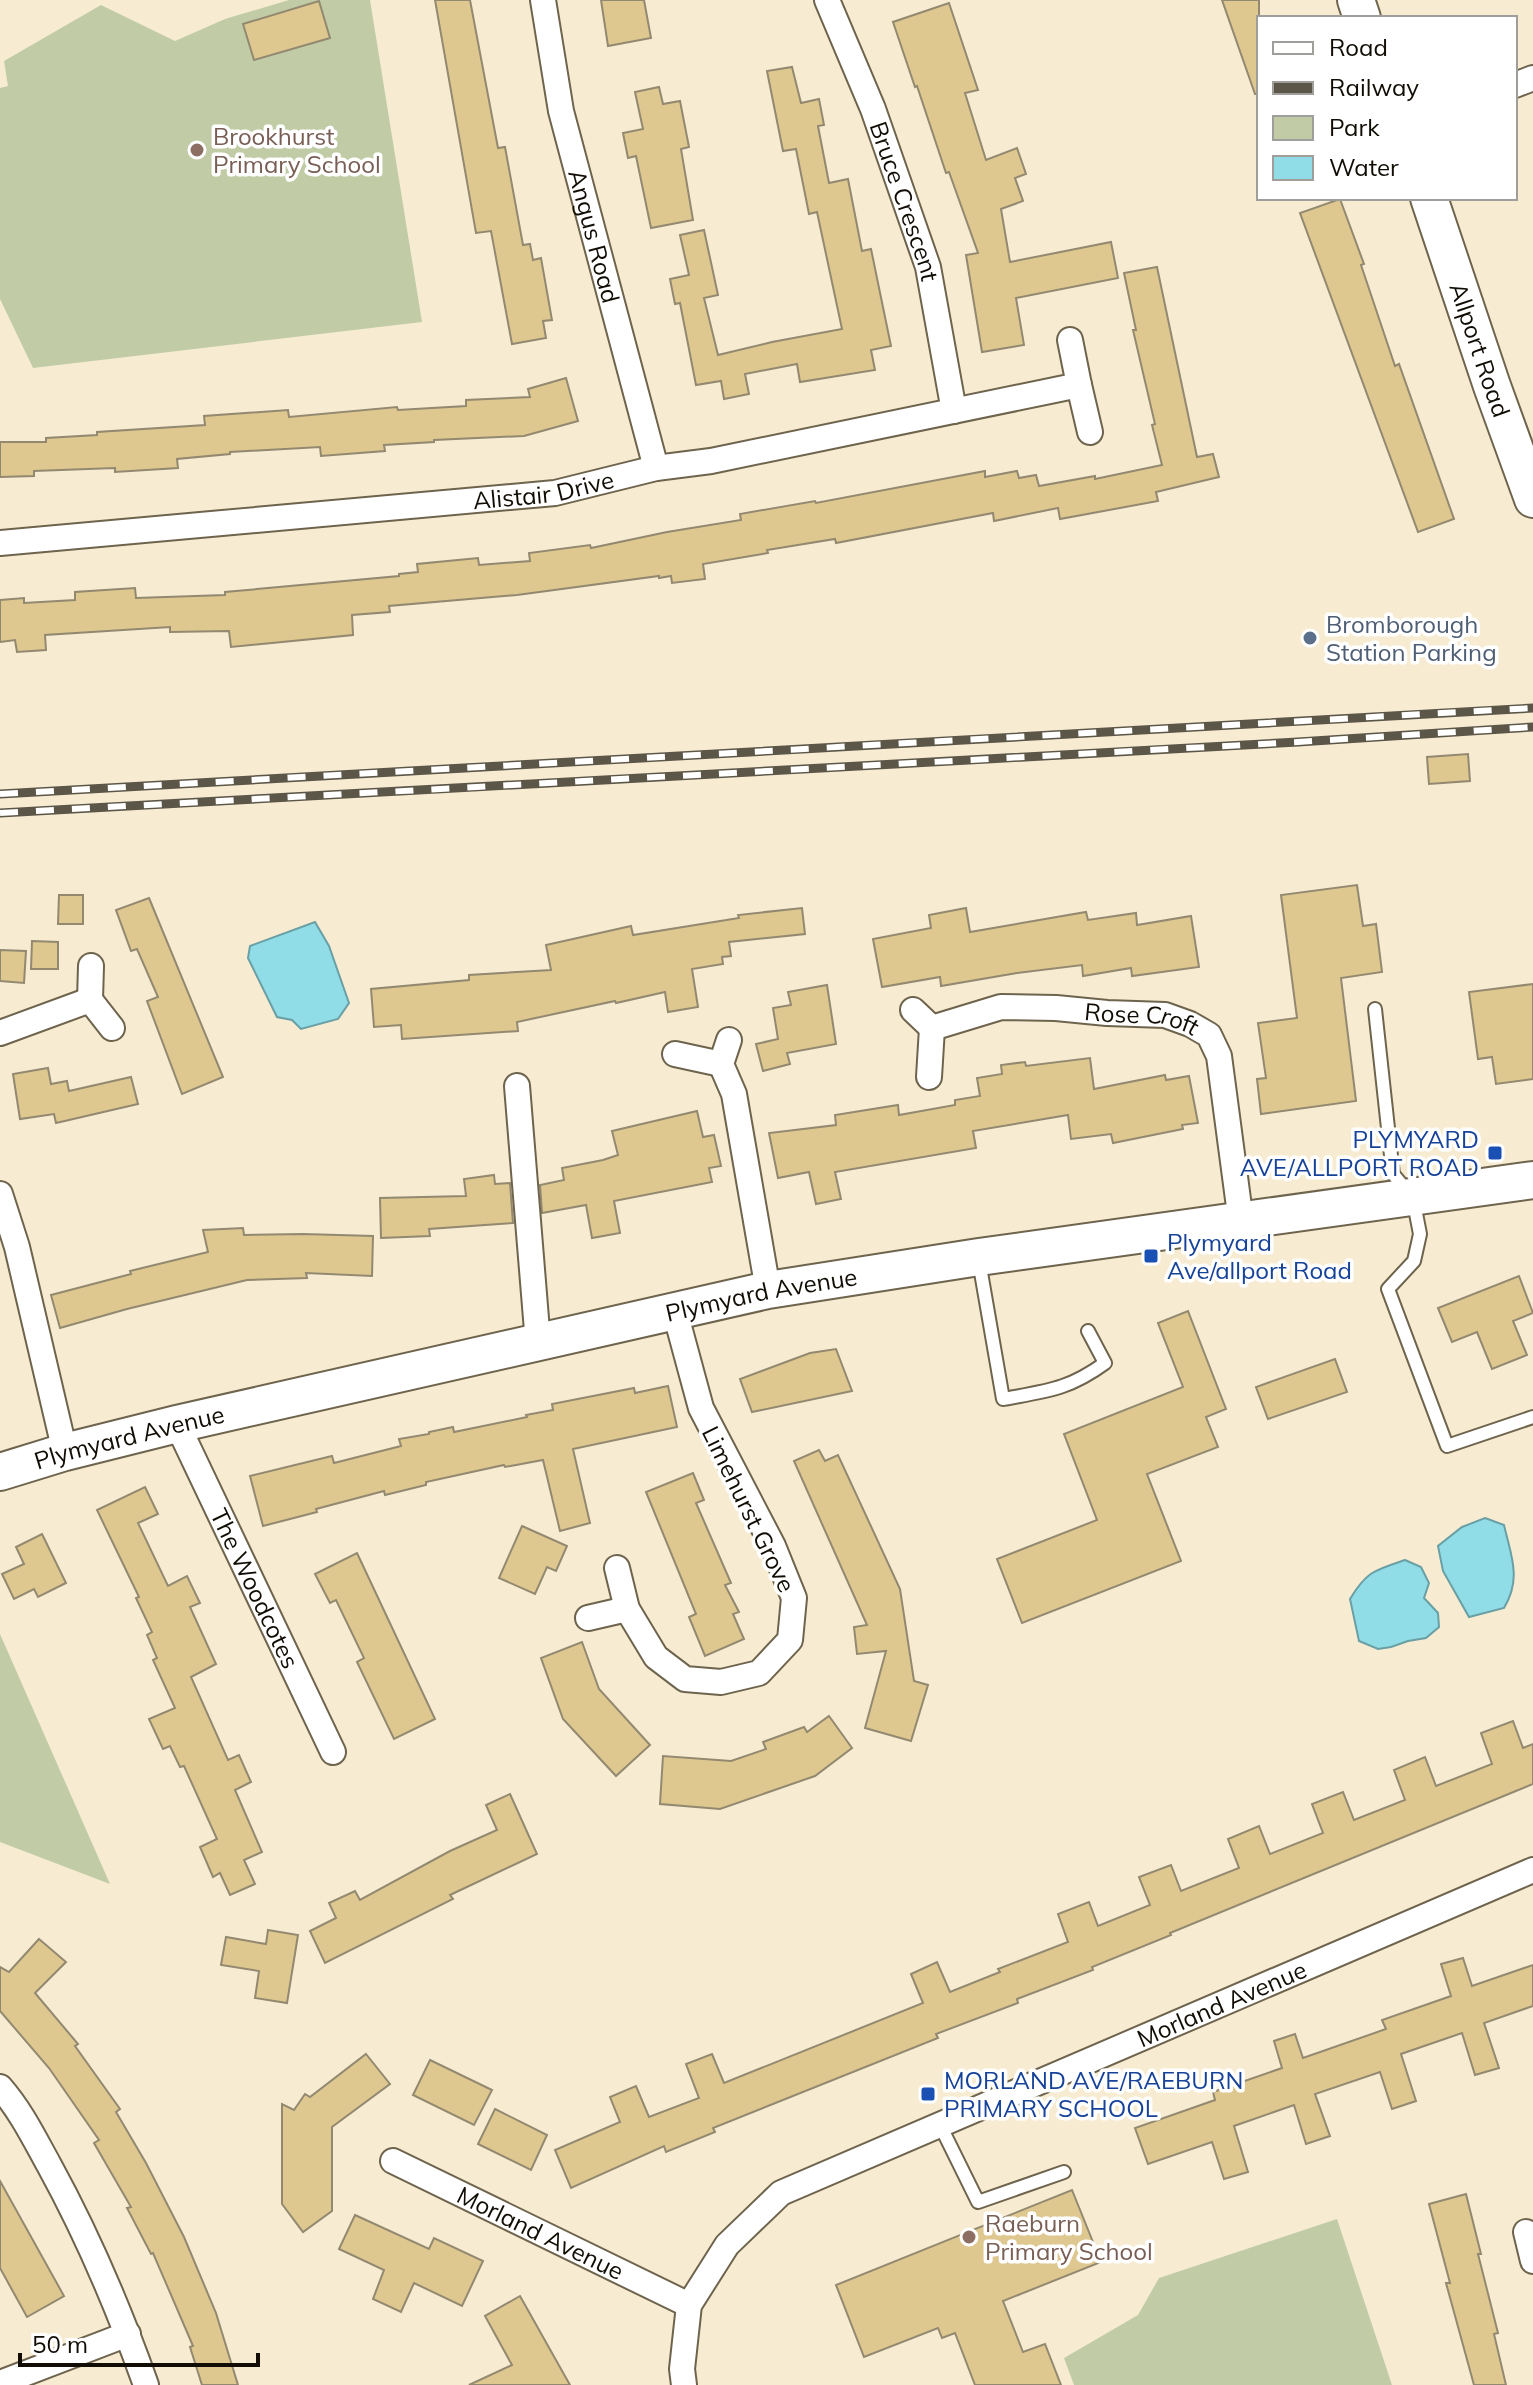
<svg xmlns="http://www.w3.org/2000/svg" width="1533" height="2385" font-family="Mulish,sans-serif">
	<rect width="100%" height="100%" fill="#f7ecd2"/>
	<g fill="#c1cca7">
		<polygon points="289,0 370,0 422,322 33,368 0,299 0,88 8,86 4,61 101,5 175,41 225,19"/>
		<polygon points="0,1634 110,1884 0,1842"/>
		<polygon points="1337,2219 1392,2385 1074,2385 1064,2358 1138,2315 1159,2278"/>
	</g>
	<g fill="#90dde8" stroke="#6a9fa4" stroke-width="2">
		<polygon points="315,922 329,946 349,1003 338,1019 301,1029 292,1020 277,1017 248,958 250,946"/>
		<path d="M1485 1518 1504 1525C1511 1556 1522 1578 1504 1608L1469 1617 1443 1571 1438 1546 1462 1527Z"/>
		<path d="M1405 1560 1421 1567 1429 1583 1424 1598 1438 1613 1439 1627 1426 1638 1408 1641 1391 1647 1378 1649 1359 1641 1350 1599C1367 1571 1375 1570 1405 1560Z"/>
	</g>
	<g fill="#dec890" stroke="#928970" stroke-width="2">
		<polygon points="435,0 470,0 498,148 505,147 523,245 530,244 533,260 541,258 552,320 543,321 546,338 512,344 491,231 476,233"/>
		<polygon points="601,0 644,0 651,38 608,46"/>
		<polygon points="1222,0 1259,0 1259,94 1255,94"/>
		<polygon points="319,1 330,38 254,60 243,24"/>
		<polygon points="949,3 978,90 965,93 986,160 1017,148 1026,174 1015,178 1023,201 1001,209 1010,262 1111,242 1118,278 1016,298 1024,345 982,352 966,255 978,253 949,172 946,173 917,86 915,87 893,22"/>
		<polygon points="792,67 801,103 819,99 824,125 818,126 829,183 848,179 862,251 871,249 891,346 871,350 875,370 800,382 797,364 745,374 749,394 724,399 721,381 696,385 680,303 675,304 670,279 689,275 680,235 704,230 718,295 704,298 718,355 772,342 842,329 817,212 809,214 796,149 783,151 767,71"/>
		<polygon points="659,87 663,104 680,101 689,147 681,149 693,220 651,228 636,156 628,158 623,133 643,129 635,92"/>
		<polygon points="1340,199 1364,264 1361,265 1395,366 1399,364 1454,519 1418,532 1300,213"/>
		<polygon points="1157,267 1197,457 1213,454 1219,477 1156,492 1158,501 1060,519 1058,508 994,521 993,513 836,543 835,539 767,550 768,553 703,564 705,579 672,583 671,576 659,578 659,576 517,595 389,606 390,612 352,615 353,635 231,647 229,631 170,632 170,627 45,635 46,650 17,652 15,640 0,642 0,600 24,598 24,603 75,600 75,592 135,588 136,598 225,595 225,592 399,576 399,574 418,572 417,564 478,558 479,565 530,561 529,553 590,545 591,548 667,532 741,520 740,514 815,501 816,503 985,471 985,477 1017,471 1019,478 1036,475 1039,486 1095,476 1095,479 1162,465 1152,425 1155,424 1133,330 1136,330 1124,273"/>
		<polygon points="566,378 578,421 524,436 434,440 434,442 384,445 385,451 321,456 320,447 230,452 230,454 177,459 178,468 115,472 115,468 34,471 34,476 0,477 0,442 46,442 46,438 97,435 97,432 205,425 204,416 288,410 289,417 397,407 398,410 466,406 466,400 530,397 528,389"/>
		<polygon points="1468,754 1470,781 1429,784 1427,757"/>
		<polygon points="1357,885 1363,926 1376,924 1382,972 1341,978 1356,1101 1261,1114 1257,1079 1266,1078 1258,1023 1297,1018 1281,895"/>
		<polygon points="59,895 83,895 83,924 58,924"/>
		<polygon points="149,898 223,1077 182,1094 147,1001 158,997 137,949 131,951 116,910"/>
		<polygon points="802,908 805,934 729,942 731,956 722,957 723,964 692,969 698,1007 668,1012 665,992 616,1003 615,1001 517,1022 518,1031 402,1039 401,1025 374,1027 371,989 469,980 469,975 551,970 546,945 631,926 633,935 739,918 738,915"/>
		<polygon points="966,908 970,932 1086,912 1088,920 1136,913 1137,925 1191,916 1199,967 1132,976 1131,968 1083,976 1082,965 1017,973 941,986 940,977 882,987 873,939 931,928 929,915"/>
		<polygon points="32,941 58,942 58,969 31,969"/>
		<polygon points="0,950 26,951 24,983 0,981"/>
		<polygon points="1533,984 1533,1079 1496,1084 1492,1057 1478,1059 1469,992"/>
		<polygon points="827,985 836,1044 787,1053 790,1064 763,1071 756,1044 778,1039 773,1008 791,1005 788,992"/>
		<polygon points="1090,1058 1094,1089 1165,1075 1166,1080 1189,1076 1198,1123 1182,1125 1183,1129 1113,1143 1111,1134 1071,1139 1068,1115 973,1131 976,1148 835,1172 841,1199 816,1204 809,1172 778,1178 769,1133 836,1125 835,1115 898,1105 899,1115 955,1105 955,1100 980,1096 977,1078 1002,1074 1001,1065 1025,1062 1026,1066"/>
		<polygon points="48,1068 51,1084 67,1081 69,1091 131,1077 138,1104 56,1123 54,1114 20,1119 13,1074"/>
		<polygon points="697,1111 703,1137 714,1135 721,1166 709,1168 712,1182 614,1201 620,1233 592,1238 586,1205 542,1213 540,1185 564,1180 562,1168 603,1160 618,1155 612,1131"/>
		<polygon points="494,1175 495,1184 510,1183 513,1223 429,1229 430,1236 381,1238 380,1198 466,1196 464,1179"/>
		<polygon points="243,1228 244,1235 303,1234 373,1236 372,1276 306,1273 307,1278 247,1280 127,1309 60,1328 51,1295 131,1274 130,1271 208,1252 203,1230"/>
		<polygon points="1519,1276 1533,1313 1513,1321 1527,1355 1492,1369 1477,1332 1452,1342 1438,1308"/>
		<polygon points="1188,1311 1226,1409 1206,1417 1218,1447 1147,1474 1181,1561 1022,1623 997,1559 1097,1520 1064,1434 1183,1387 1158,1323"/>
		<polygon points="836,1349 852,1391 752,1412 740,1379 810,1353"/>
		<polygon points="1335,1359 1347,1392 1268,1419 1256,1387"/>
		<polygon points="668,1386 677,1427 573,1449 590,1523 560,1531 543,1460 505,1467 504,1465 426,1482 426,1485 385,1495 384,1491 316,1509 317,1512 263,1526 250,1476 332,1456 334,1463 401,1446 399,1439 429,1434 429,1432 453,1427 454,1432 527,1417 526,1415 553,1410 552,1404 634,1388 635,1393"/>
		<polygon points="819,1450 825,1461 838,1455 900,1589 914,1681 928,1685 911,1741 865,1728 886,1651 857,1654 854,1627 867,1625 794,1461"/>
		<polygon points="693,1473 704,1500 696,1503 731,1583 725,1585 739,1612 733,1614 744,1639 705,1656 689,1617 696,1614 646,1492"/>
		<polygon points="145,1487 158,1514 138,1523 168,1586 187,1576 200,1603 190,1607 216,1664 191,1677 228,1760 239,1755 251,1782 235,1790 262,1852 244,1860 255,1884 230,1895 220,1873 213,1877 200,1847 217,1839 184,1766 180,1767 170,1746 163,1749 149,1719 175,1708 153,1660 157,1658 147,1635 152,1632 136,1598 139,1597 97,1510"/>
		<polygon points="522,1526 567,1546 556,1571 547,1567 535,1594 499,1578"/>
		<polygon points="42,1534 66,1583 38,1597 34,1589 14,1599 2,1574 24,1564 16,1547"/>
		<polygon points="357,1553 435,1719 394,1739 357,1662 364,1658 336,1600 330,1603 315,1574"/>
		<polygon points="582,1642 599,1689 650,1745 616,1776 563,1719 541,1658"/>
		<polygon points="829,1716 852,1748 815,1776 720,1809 660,1804 663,1756 731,1761 766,1749 763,1742 804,1727 807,1732"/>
		<polygon points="1513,1721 1523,1748 1533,1744 1533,1784 1170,1933 1171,1935 1092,1967 1093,1970 1017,1999 1018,2003 936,2034 938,2038 713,2128 715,2132 666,2152 664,2146 571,2188 555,2150 620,2122 610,2097 636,2086 649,2117 699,2098 686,2064 712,2054 724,2083 923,2003 911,1974 937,1962 950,1992 1000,1972 998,1969 1068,1942 1058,1914 1089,1902 1098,1926 1150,1905 1139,1877 1171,1865 1181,1891 1239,1868 1228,1839 1259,1826 1270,1854 1323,1833 1312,1804 1343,1792 1354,1820 1405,1800 1394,1770 1425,1757 1436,1786 1492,1764 1481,1733"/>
		<polygon points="510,1794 537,1854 450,1895 453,1899 325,1963 310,1931 336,1918 329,1903 355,1891 360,1900 450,1851 497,1830 486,1805"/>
		<polygon points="268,1930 298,1935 287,2003 255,1998 259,1971 221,1965 226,1937 266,1944"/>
		<polygon points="39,1939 66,1962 35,1993 78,2044 75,2046 120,2109 116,2112 146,2163 184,2237 216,2313 238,2385 202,2385 190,2347 193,2346 153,2253 151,2254 127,2208 131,2207 94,2143 99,2140 49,2068 0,2011 0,1967 9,1972"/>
		<polygon points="1463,1958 1472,1986 1533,1965 1533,2006 1484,2023 1499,2068 1475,2075 1462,2033 1401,2054 1416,2101 1392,2109 1380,2072 1315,2094 1330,2136 1306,2144 1294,2105 1234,2126 1248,2172 1224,2179 1212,2142 1148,2164 1135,2128 1215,2100 1213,2092 1282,2068 1274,2041 1295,2034 1303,2058 1386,2029 1382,2020 1451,1996 1441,1964"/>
		<polygon points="366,2054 390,2084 332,2127 332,2211 303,2232 282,2204 282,2104 294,2110 305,2094 310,2097"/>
		<polygon points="430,2060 492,2090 474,2125 413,2095"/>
		<polygon points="495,2109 547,2135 531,2170 478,2144"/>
		<polygon points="0,2181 64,2296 27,2317 0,2268"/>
		<polygon points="1072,2190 1101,2262 1003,2301 1023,2352 1045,2344 1061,2385 975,2385 955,2333 942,2338 938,2328 864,2357 836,2285"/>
		<polygon points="1466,2194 1481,2254 1478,2254 1498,2333 1494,2334 1506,2385 1474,2385 1446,2283 1450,2283 1429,2204"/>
		<polygon points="355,2215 429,2249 434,2238 483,2261 462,2306 414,2283 401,2312 373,2299 384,2270 339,2249"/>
		<polygon points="520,2296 570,2385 469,2385 512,2365 485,2316"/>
	</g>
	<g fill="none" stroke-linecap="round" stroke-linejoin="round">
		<g stroke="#6e644d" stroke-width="16">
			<g id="lane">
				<polyline points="1375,1009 1393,1174 1413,1198 1420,1234 1414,1261 1388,1289 1447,1446 1533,1417"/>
				<path d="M979 1261 1003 1399C1046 1391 1068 1390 1105 1363L1088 1331"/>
				<polyline points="940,2125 978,2202 1064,2172"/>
			</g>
		</g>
		<g stroke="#6e644d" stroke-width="28">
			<g id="street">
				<path id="s1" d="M543 0 561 111 656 468"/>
				<path id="s2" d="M827 0 873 109 928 267 954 411"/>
				<polyline points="1515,85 1533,78"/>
				<polyline points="1079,385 1090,432"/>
				<path id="s3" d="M0 543 555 493 656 468 711 461 1079 385 1070 340"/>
				<polyline points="90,1000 91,966"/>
				<path id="s4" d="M913 1010 932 1028 1001 1007 1056 1008 1107 1013 1165 1015 1190 1024 1209 1035 1219 1056 1241 1222"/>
				<polyline points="0,1033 90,1000 112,1028"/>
				<polyline points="729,1040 721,1064 734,1094 768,1290"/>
				<polyline points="675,1054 721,1064"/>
				<polyline points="929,1077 932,1028"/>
				<polyline points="517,1086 538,1343"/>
				<polyline points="0,1194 17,1247 65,1452"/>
				<path id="s5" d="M177 1424 333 1752"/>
				<polyline points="617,1568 627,1609 656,1657 685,1679 721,1682 759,1673 790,1640 794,1598 773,1546 701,1408 675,1312"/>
				<polyline points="588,1618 627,1609"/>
				<path d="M0 2087C21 2111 34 2138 49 2165 88 2236 119 2309 146 2385"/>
				<path id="s6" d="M393 2161 689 2305"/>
				<polyline points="1526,2232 1533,2261"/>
				<polyline points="0,2383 128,2334"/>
				<path id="s7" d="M684 2385 682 2369 689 2305 727 2245 781 2193 1533 1870"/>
			</g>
		</g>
		<g stroke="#6e644d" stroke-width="40">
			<g id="secondary">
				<polyline points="1356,0 1362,18"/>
				<path id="s8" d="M1429 198 1492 386 1533 499"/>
				<path id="s9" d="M0 1472 65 1452 177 1424 768 1290 979 1257 1533 1180"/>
			</g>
		</g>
		<use href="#lane" stroke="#fff" stroke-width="12"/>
		<use href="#street" stroke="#fff" stroke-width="24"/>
		<use href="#secondary" stroke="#fff" stroke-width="36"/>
		<g stroke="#5c5648" stroke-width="9">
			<g id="rail">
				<polyline points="0,794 1533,708"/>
				<polyline points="0,813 1298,742 1533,727"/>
			</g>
		</g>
		<use href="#rail" stroke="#fff" stroke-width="6" stroke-dasharray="18" stroke-linecap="butt"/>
	</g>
	<g fill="#8d6e63" stroke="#fff" stroke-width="3">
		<circle cx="197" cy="150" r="8"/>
		<circle cx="969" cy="2237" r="8"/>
	</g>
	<circle fill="#5c6f8a" stroke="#fff" stroke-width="3" cx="1310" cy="638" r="8"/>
	<g fill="#1a4fb4" stroke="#fff" stroke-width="3">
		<rect x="1487" y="1145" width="16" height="16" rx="4"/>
		<rect x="1143" y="1248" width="16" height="16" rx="4"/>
		<rect x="920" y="2086" width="16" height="16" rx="4"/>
	</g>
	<g text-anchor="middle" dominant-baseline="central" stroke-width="7" stroke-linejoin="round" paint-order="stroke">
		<g font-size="24" fill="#785e54" stroke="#fff" text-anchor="start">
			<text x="213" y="136">Brookhurst<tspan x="213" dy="28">Primary School</tspan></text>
			<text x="985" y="2223">Raeburn<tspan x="985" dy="28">Primary School</tspan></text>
		</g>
		<g font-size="24" fill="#110d05" stroke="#fff">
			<text stroke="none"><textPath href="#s2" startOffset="216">Bruce Crescent</textPath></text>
			<text stroke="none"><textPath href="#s1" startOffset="242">Angus Road</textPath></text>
			<text stroke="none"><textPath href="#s8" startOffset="160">Allport Road</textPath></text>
			<text stroke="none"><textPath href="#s3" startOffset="546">Alistair Drive</textPath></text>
			<text stroke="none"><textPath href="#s4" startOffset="240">Rose Croft</textPath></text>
			<text stroke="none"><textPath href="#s9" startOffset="782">Plymyard Avenue</textPath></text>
			<text stroke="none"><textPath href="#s9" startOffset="134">Plymyard Avenue</textPath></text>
			<text transform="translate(749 1509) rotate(64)">Limehurst Grove</text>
			<text stroke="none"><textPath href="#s5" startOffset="182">The Woodcotes</textPath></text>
			<text stroke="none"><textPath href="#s7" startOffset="706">Morland Avenue</textPath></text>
			<text stroke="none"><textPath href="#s6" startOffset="164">Morland Avenue</textPath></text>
		</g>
		<g font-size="24" fill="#4e5e75" stroke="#fff" text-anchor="start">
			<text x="1326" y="624">Bromborough<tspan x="1326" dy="28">Station Parking</tspan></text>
		</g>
		<g font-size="24" fill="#164399" stroke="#fff" text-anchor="start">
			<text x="1479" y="1139" text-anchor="end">PLYMYARD<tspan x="1479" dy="28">AVE/ALLPORT ROAD</tspan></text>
			<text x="1167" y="1242">Plymyard<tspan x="1167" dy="28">Ave/allport Road</tspan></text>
			<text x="944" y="2080">MORLAND AVE/RAEBURN<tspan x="944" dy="28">PRIMARY SCHOOL</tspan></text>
		</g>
	</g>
	<rect x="1257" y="16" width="260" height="184" fill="#ffffff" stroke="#a09e9b" stroke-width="2"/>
	<rect x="1273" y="42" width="40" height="12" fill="#ffffff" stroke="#a09e9b" stroke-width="2"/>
	<text x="1329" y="56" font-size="24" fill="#110d05">Road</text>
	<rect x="1273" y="82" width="40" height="12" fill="#5c5648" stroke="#a09e9b" stroke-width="2"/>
	<text x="1329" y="96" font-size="24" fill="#110d05">Railway</text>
	<rect x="1273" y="116" width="40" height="24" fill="#c1cca7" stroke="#a09e9b" stroke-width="2"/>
	<text x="1329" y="136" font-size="24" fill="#110d05">Park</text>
	<rect x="1273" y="156" width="40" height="24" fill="#90dde8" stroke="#a09e9b" stroke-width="2"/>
	<text x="1329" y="176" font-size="24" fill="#110d05">Water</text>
	<path d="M20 2353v12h238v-12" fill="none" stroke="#110d05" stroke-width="4"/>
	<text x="32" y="2353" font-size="24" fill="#110d05" stroke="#ffffff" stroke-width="6" paint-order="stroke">50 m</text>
</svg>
